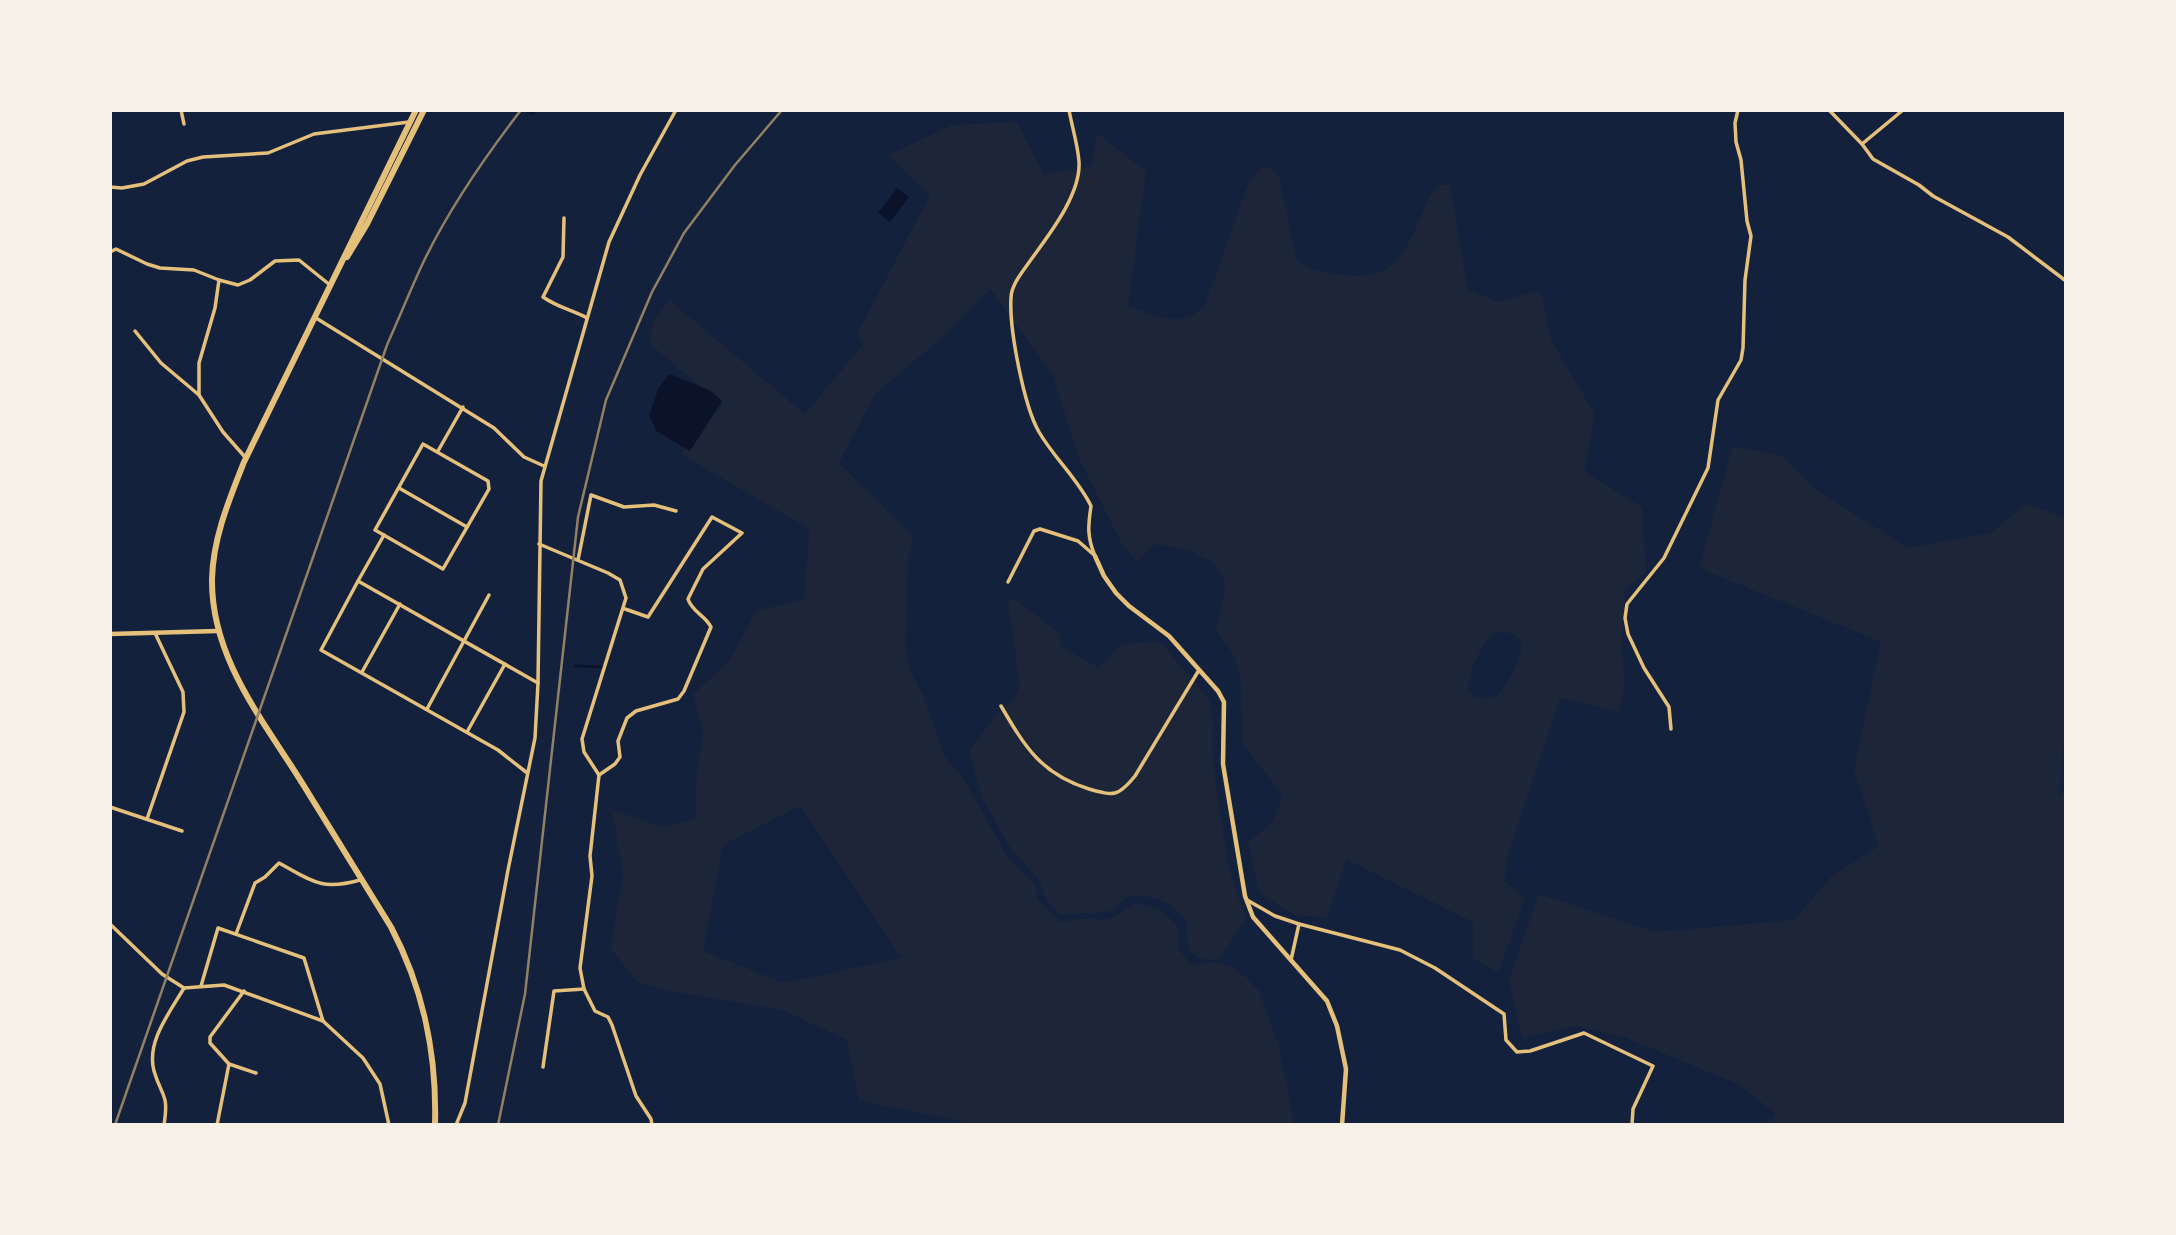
<svg xmlns="http://www.w3.org/2000/svg" width="2176" height="1235" font-family="Spectral,serif">
	<rect width="100%" height="100%" fill="#14213d"/>
	<g fill="#1d2539" fill-rule="evenodd">
		<path d="M1017 122 1043 174 1092 166 1097 133 1146 171 1128 306C1155 315 1181 331 1205 305L1249 182 1261 167H1268L1279 177 1296 259C1310 271 1324 273 1342 275 1395 281 1405 253 1423 211 1428 200 1430 191 1441 185H1450L1467 289 1498 302 1540 290 1551 340 1594 413 1585 472 1642 507 1646 573 1625 589 1621 648 1625 682 1619 712 1560 698 1509 850 1504 881 1525 898 1498 973 1474 959 1473 922 1346 859 1327 918 1295 915 1260 894 1248 842 1272 823 1283 796 1243 744 1241 680 1235 657 1216 630 1226 584 1213 562 1188 550 1156 544 1137 562 1121 542 1078 456 1053 375 990 289 943 337 875 394 839 463 913 536 908 559 905 649 910 670 923 695 944 755 965 781 1005 853 1022 873 1035 883 1038 900 1060 922 1090 918 1099 921 1114 917 1135 903 1159 909 1177 924 1179 949 1191 965 1215 962 1233 968 1247 978 1259 991 1279 1047 1294 1125H968L961 1121 859 1101 847 1040 782 1010 663 990 637 982 611 949 623 873 612 809 661 827 695 819 697 777 703 731 693 694 729 661 756 611 804 599 810 529 680 454 722 405 650 344 653 322 669 300 805 414 863 344 857 334 930 195 888 155 952 125ZM1499 631C1506 632 1521 635 1522 645 1523 654 1505 690 1497 695 1490 699 1482 699 1475 697L1468 689C1467 675 1485 634 1499 631ZM800 806 901 958 784 983 703 951 723 845Z"/>
		<polygon points="1733,446 1782,456 1815,489 1908,548 1990,533 2026,504 2066,518 2066,714 2059,795 2066,791 2066,1125 1766,1125 1776,1114 1740,1085 1626,1038 1577,1026 1522,1038 1509,979 1539,894 1655,932 1794,920 1831,877 1879,846 1854,770 1881,642 1699,568"/>
		<path d="M1014 599 1060 633V646L1099 668 1122 644 1157 641 1164 646 1210 701 1213 723 1212 745 1215 781 1222 827 1229 869 1246 919 1219 959C1210 960 1200 961 1193 954 1183 945 1191 928 1184 918 1174 902 1142 890 1124 899 1120 901 1116 907 1113 911L1061 915 1046 899 1040 881 1011 849 983 800 969 751 995 716 1014 700 1020 685 1008 601Z"/>
	</g>
	<g fill="#0b132b">
		<polygon points="897,188 909,197 890,222 878,213"/>
		<polygon points="670,374 711,391 722,401 690,451 656,431 649,415 659,387"/>
	</g>
	<g fill="none" stroke-linecap="round" stroke-linejoin="round">
		<g stroke="#0b132b" stroke-width="2.5">
			<polyline points="525,110 532,114 536,110"/>
			<polyline points="554,110 564,110"/>
			<polyline points="575,666 604,667"/>
		</g>
		<g stroke="#e5c07b" stroke-width="3.5">
			<polyline points="181,110 184,124"/>
			<path d="M1069 110C1072 127 1078 145 1079 162 1081 195 1048 236 1030 261 1023 271 1011 285 1011 298 1009 329 1024 406 1039 432 1054 458 1078 479 1091 506 1088 526 1087 537 1095 556"/>
			<polyline points="1829,110 1862,144 1873,159 1919,185 1933,196 2008,237 2066,281"/>
			<polyline points="1862,144 1903,110"/>
			<polyline points="110,187 122,188 144,184 187,161 203,157 268,153 314,134 409,122"/>
			<path d="M564 218 563 257 543 297C557 307 572 310 587 318"/>
			<polyline points="110,252 116,249 147,264 160,268 194,270 219,280"/>
			<polyline points="316,318 494,428 524,457 544,466"/>
			<polyline points="135,331 161,363 199,395 223,432 245,457"/>
			<polyline points="199,395 199,363 215,308 219,280 238,285 250,280 275,261 299,260 330,285"/>
			<polygon points="423,444 488,481 489,489 443,569 375,530"/>
			<polyline points="438,451 463,407"/>
			<polyline points="399,488 467,527"/>
			<polyline points="539,544 608,573 620,580 626,598 582,739 584,752 599,775 590,856 592,876 580,968 584,989 595,1011 608,1017 612,1025 636,1096 651,1119 652,1125"/>
			<polyline points="578,560 591,495 624,507 654,505 676,511"/>
			<polyline points="358,581 384,535"/>
			<polyline points="1008,582 1034,531 1040,529 1078,541 1093,554"/>
			<polyline points="362,672 400,604"/>
			<path d="M1001 706C1025 747 1041 774 1089 789 1114 796 1118 797 1135 776L1199 670"/>
			<polyline points="427,709 489,595"/>
			<polyline points="1671,729 1669,707 1644,668 1628,634 1625,618 1627,604 1664,558 1708,468 1718,400 1741,360 1743,348 1745,280 1751,236 1747,221 1741,160 1736,142 1735,123 1738,110"/>
			<polyline points="467,732 505,664"/>
			<polyline points="526,772 498,750 321,650 358,581 538,683"/>
			<path d="M599 775 615 764 620 757 618 741 627 718 636 711 678 699 684 691 711 627C705 615 692 612 688 599L703 569 742 533 712 517 648 617 625 609"/>
			<polyline points="110,807 182,831"/>
			<polyline points="147,819 184,712 183,692 155,633"/>
			<polyline points="1247,900 1275,916 1299,924 1400,950 1435,968 1504,1014 1506,1040 1517,1052 1530,1051 1584,1033 1653,1066 1633,1109 1632,1125"/>
			<polyline points="110,924 162,974 184,988 224,985 323,1021 363,1058 380,1084 389,1125"/>
			<path d="M236 934 255 883 265 877 279 863C312 881 321 891 360 880"/>
			<polyline points="1291,960 1299,924"/>
			<polyline points="201,986 218,928 304,958 323,1021"/>
			<polyline points="244,991 210,1037 210,1043 229,1064 256,1073"/>
			<polyline points="543,1067 554,991 584,989"/>
			<path d="M164 1125C169 1093 162 1098 154 1071 146 1042 170 1012 184 988"/>
			<polyline points="217,1125 229,1064"/>
			<polyline points="456,1125 465,1103 508,870 535,738 538,683 541,481 609,242 640,175 676,110"/>
		</g>
		<g stroke="#e5c07b" stroke-width="4.5">
			<polyline points="1095,556 1104,576 1116,593 1129,606 1169,636 1218,691 1224,702 1223,764 1245,896 1253,917 1327,1001 1337,1026 1346,1069 1342,1125"/>
			<polyline points="110,634 217,631"/>
		</g>
		<polyline stroke="#e5c07b" stroke-width="6" points="347,257 367,224 424,110"/>
		<path stroke="#e5c07b" stroke-width="6" d="M416 110 244 462C229 500 213 538 212 579 211 659 264 721 304 786 333 833 362 880 391 927 424 990 437 1054 435 1125"/>
		<g stroke="#918062" stroke-width="2.5">
			<path d="M115 1125 387 345C399 318 410 291 422 265 448 210 484 158 521 110"/>
			<polyline points="498,1125 525,994 578,517 606,400 652,292 684,233 735,165 782,110"/>
		</g>
	</g>
	<rect width="2176" height="1235" fill="none" stroke="#f6f1e7" stroke-width="224"/>
</svg>
